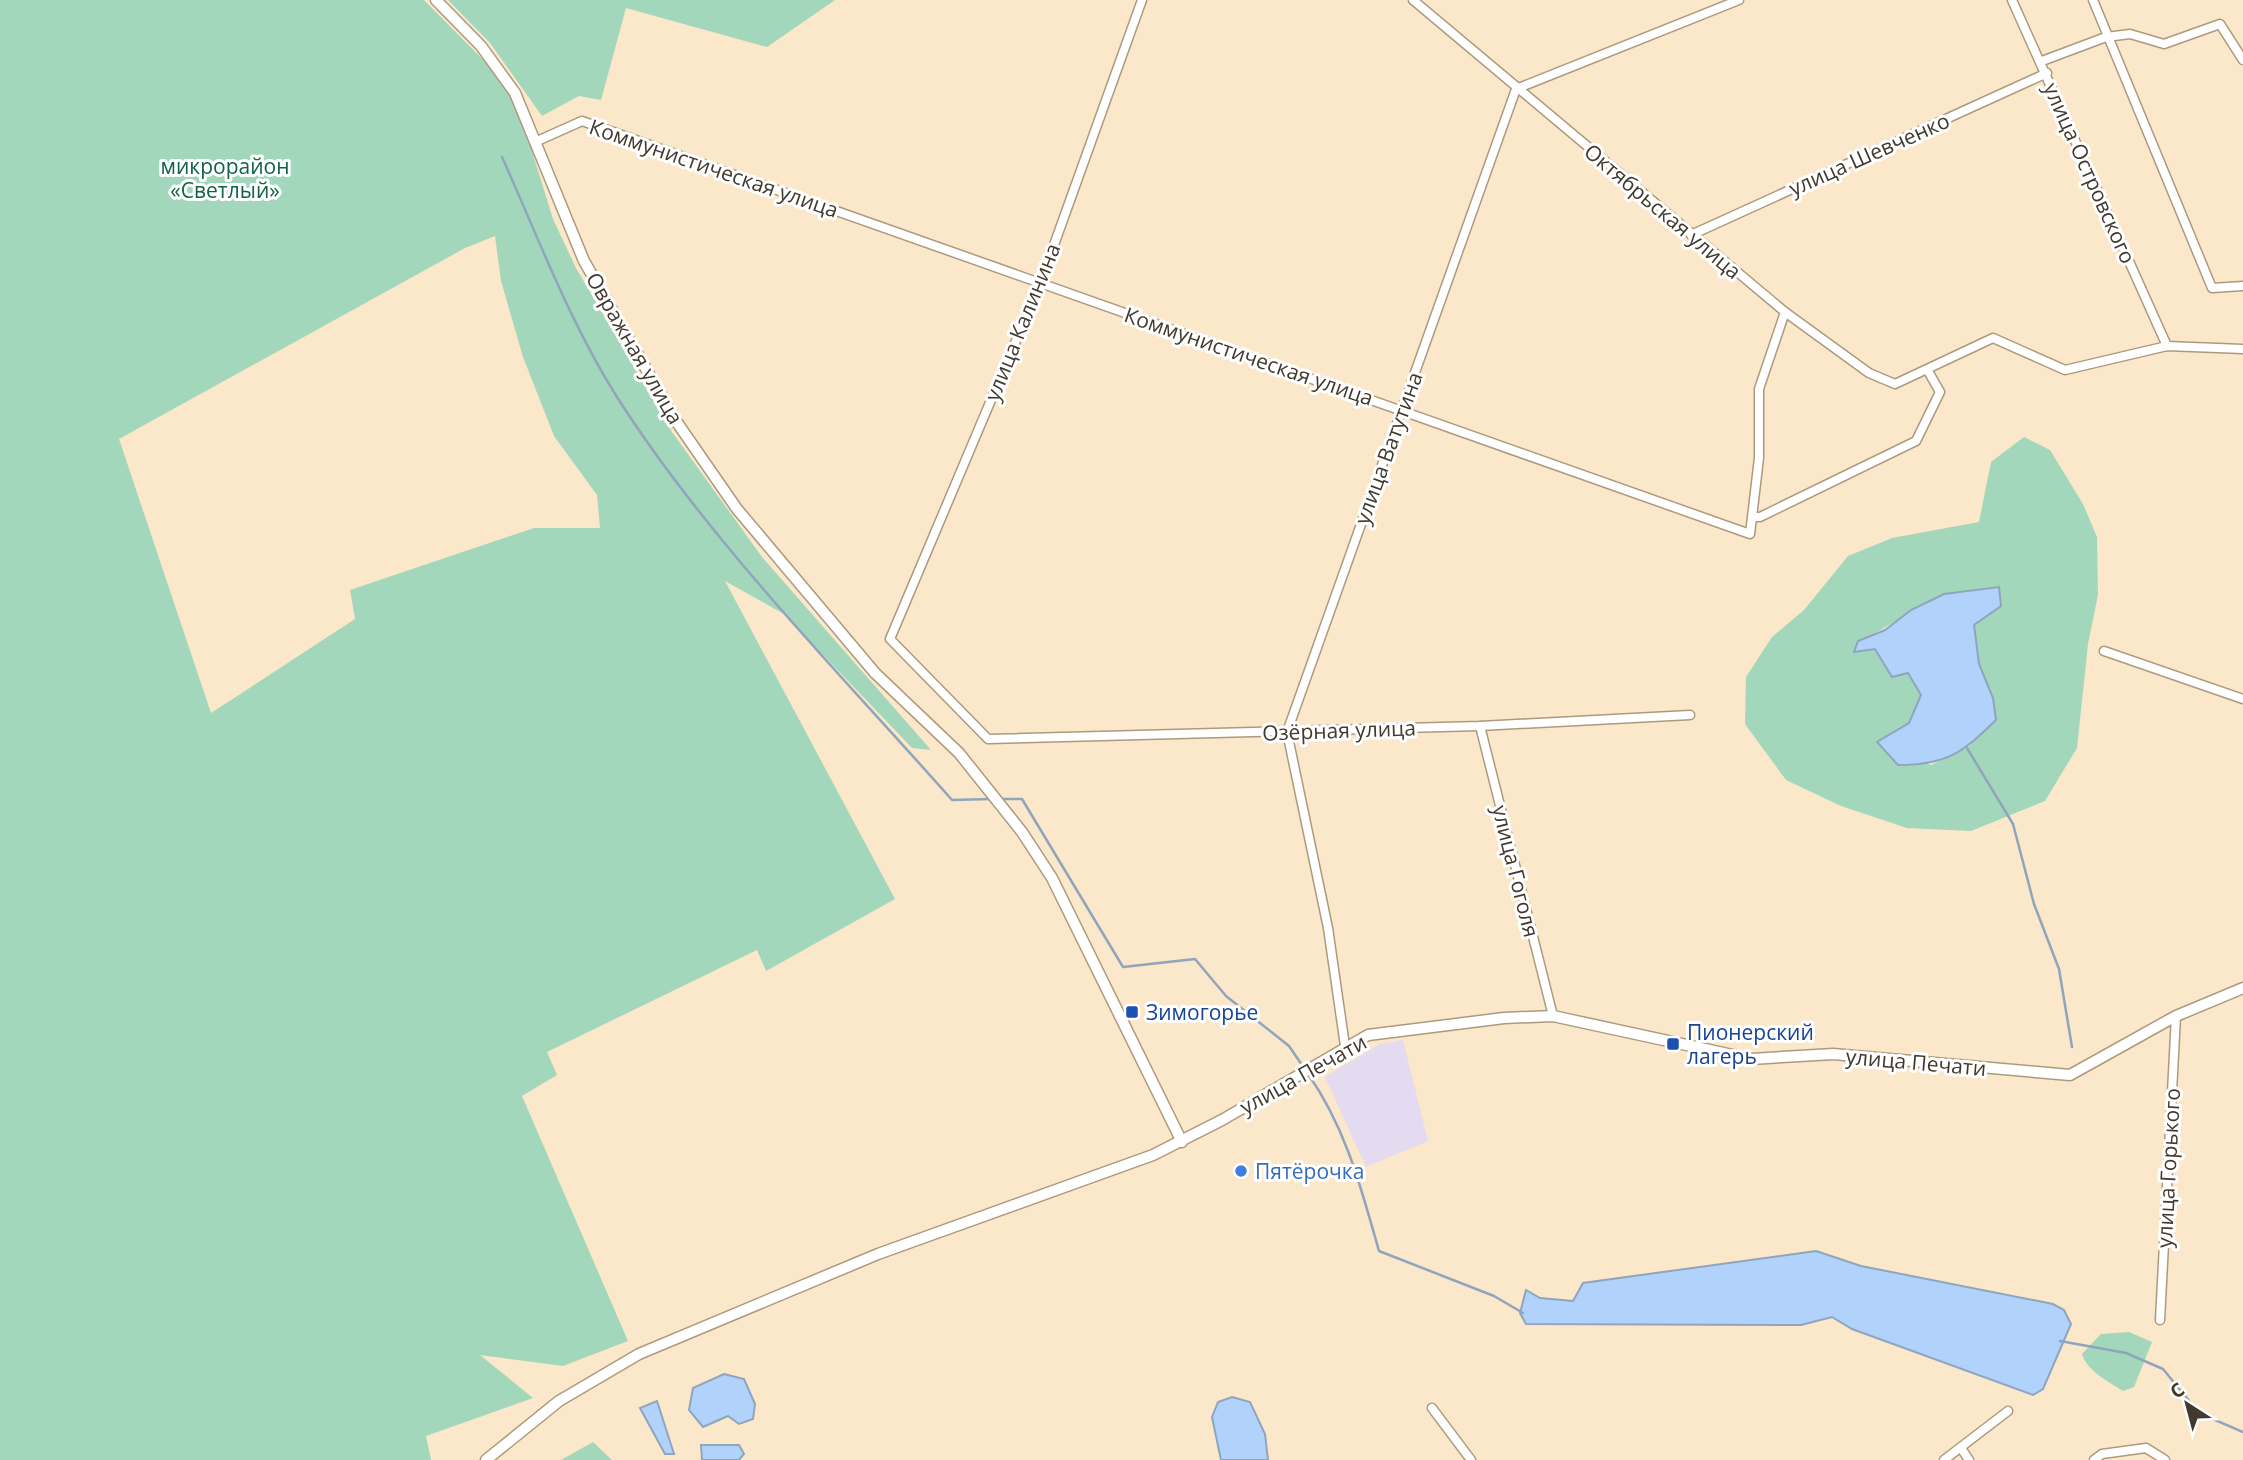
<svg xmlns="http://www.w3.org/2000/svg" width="2243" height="1460" font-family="'Open Sans',sans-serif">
	<rect width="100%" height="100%" fill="#fbe7c9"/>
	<polygon fill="#e4dbf1" points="1403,1040 1428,1141 1366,1167 1325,1077 1380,1044"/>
	<g fill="#a3d7bc" fill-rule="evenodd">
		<path d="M0 0H424L513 90 553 219 576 268 672 432 762 557 931 750 912 748 784 614 725 581 895 899 766 971 757 950 547 1052 557 1075 522 1096 628 1341 563 1366 480 1355 533 1398 426 1436 431 1460H0ZM495 236 501 281 523 357 554 436 597 495 600 528H534L350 590 355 619 211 713 119 439 465 248Z"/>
		<polygon points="448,0 835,0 767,47 626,8 601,100 579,96 542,116 490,43"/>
		<path d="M2024 437 2050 450 2083 504 2097 537 2098 595 2088 644 2077 748 2045 801 1971 831 1907 828 1841 806 1786 780 1745 724 1746 677 1772 637 1804 610 1848 556 1892 538 1979 522 1991 462ZM1968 592 2001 606 1974 625 1979 664 1993 698 1996 720 1967 748 1931 765 1877 742 1909 723 1921 695 1908 673 1892 677 1875 649 1855 651 1859 640C1899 625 1923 595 1968 592Z"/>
		<path d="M2129 1332 2152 1342 2134 1387 2123 1391C2109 1382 2087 1371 2082 1354L2101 1334Z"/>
		<polygon points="593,1442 612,1460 561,1460"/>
	</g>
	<g fill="#b1d3fb" stroke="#8fa5bd" stroke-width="2">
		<path d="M1999 587 2001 606 1974 625 1979 664 1993 698 1996 720C1962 753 1947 765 1898 765L1877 742 1909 723 1921 695 1908 673 1892 677 1875 649 1854 652 1858 641 1885 630 1911 610 1944 594Z"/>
		<polygon points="1816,1251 1861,1266 2053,1304 2064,1310 2071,1324 2043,1389 2033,1395 1852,1329 1832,1317 1801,1325 1526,1324 1520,1313 1526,1290 1540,1298 1573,1301 1583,1283"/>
		<polygon points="724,1374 744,1379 755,1404 753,1419 739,1424 728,1416 703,1427 689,1410 693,1388"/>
		<polygon points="1232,1397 1250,1402 1265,1434 1268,1460 1221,1460 1212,1417 1218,1402"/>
		<polygon points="657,1401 674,1454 665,1454 640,1408"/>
		<polygon points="701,1445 739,1445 744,1454 739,1460 702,1460"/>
	</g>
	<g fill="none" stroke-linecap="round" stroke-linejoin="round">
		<g stroke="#8fa5bd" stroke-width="2.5">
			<path d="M502 157C538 237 570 323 617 397 708 540 839 672 952 800L991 799"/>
			<polyline points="1967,748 2013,824 2034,904 2059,969 2072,1047"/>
			<polyline points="1001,799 1022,799 1123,967 1195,959 1226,996 1289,1046 1304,1068"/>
			<path d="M1308 1074C1346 1128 1361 1188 1379 1251L1494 1296 1523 1313"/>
			<polyline points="2060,1341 2126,1353 2163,1369 2199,1413 2243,1432"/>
		</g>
		<g stroke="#ad9a7e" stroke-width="11">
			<g id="minor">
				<polyline points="1142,0 1040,284 890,639 988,739 1480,726 1690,715"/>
				<polyline points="1413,0 1785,312 1869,373 1895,384 1993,338 2065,370 2167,346 2243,349"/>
				<polyline points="2012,0 2167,346"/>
				<polyline points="2093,0 2212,288 2243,286"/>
				<polyline points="2042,61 2106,37 2130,34 2164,44 2220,24 2243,60"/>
				<polyline points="535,142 582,121 1750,534 1759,458 1759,389 1785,312"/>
				<polyline points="1691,235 2047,73"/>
				<polyline points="1753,517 1760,517 1916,441 1940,392 1928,371"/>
				<polyline points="2104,651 2243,699"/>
				<polyline points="1480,726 1553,1016"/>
				<polyline points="1345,1046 1328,928 1287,732 1516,89 1739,0"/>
				<polyline points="2160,1320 2176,1016"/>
				<polyline points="1432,1408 1471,1460"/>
				<polyline points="1961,1448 1969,1460"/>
				<polyline points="1944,1460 2008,1411"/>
				<polyline points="2094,1460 2102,1454 2146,1448 2165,1460"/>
			</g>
		</g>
		<g stroke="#ad9a7e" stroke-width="13">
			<g id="tertiary">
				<polyline points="436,0 481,46 515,93 584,261 676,421 737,509 875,673 959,753 1022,832 1052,878 1182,1142"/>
				<polyline points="486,1460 559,1401 639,1354 878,1254 1153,1155 1222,1120 1368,1035 1504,1018 1553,1016 1751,1059 1833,1054 2070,1075 2176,1016 2243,988"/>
			</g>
		</g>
		<use href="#minor" stroke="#fff" stroke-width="8"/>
		<use href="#tertiary" stroke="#fff" stroke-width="10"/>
	</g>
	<g fill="#1a4fb4" stroke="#fff" stroke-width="2.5">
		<rect x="1125" y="1005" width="14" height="14" rx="3.5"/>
		<rect x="1666" y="1037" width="14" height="14" rx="3.5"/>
	</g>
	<circle fill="#3f7fe0" stroke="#fff" stroke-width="2.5" cx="1241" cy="1171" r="7"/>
	<g text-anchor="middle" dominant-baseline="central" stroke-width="6" stroke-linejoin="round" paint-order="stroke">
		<g font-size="21" fill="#40392d" stroke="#fff">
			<text transform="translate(1869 154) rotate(-24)">улица Шевченко</text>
			<text transform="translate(714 168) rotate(19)">Коммунистическая улица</text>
			<text transform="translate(2090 173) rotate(66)">улица Островского</text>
			<text transform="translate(1663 211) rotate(40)">Октябрьская улица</text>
			<text transform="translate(1022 322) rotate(-68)">улица Калинина</text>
			<text transform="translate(635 348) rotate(60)">Овражная улица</text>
			<text transform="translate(1249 356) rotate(19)">Коммунистическая улица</text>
			<text transform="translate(1388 448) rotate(-70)">улица Ватутина</text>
			<text transform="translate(1339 730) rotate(-2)">Озёрная улица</text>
			<text transform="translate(1516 871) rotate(76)">улица Гоголя</text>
			<text transform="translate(1916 1062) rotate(5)">улица Печати</text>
			<text transform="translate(1303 1074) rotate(-29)">улица Печати</text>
			<text transform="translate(2168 1168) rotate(-87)">улица Горького</text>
		</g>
		<g font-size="21" fill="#116344" stroke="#fff">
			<text x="225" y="166">микрорайон<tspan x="225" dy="24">«Светлый»</tspan></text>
		</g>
		<g font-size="21" fill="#164399" stroke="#fff" text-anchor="start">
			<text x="1146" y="1012">Зимогорье</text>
			<text x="1687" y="1032">Пионерский<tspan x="1687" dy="24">лагерь</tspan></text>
		</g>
		<g font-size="21" fill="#366cbe" stroke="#fff" text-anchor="start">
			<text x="1255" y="1171">Пятёрочка</text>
		</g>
	</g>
	<g transform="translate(2187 1404) rotate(324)" stroke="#ffffff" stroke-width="5" paint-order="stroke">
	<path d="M0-5L12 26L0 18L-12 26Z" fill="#40392d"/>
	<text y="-10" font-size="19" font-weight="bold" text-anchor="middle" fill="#40392d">С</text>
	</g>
</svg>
